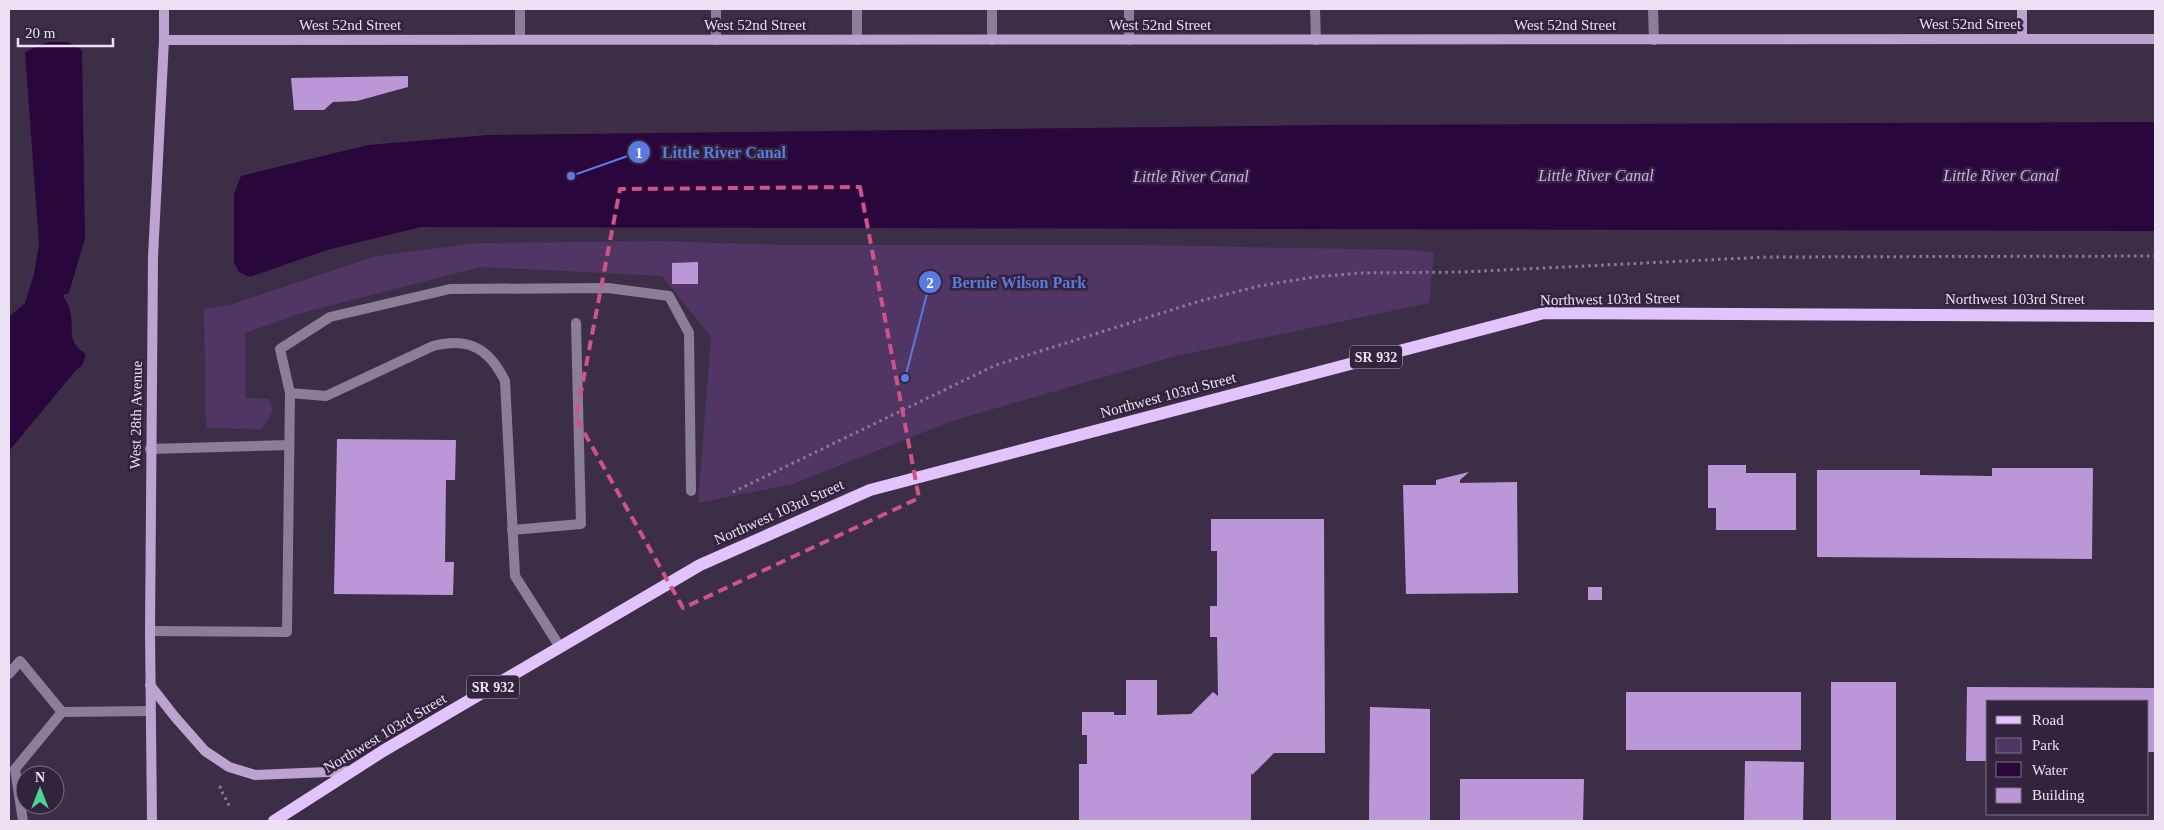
<svg xmlns="http://www.w3.org/2000/svg" width="2164" height="830" font-family="Georgia,serif">
	<rect width="100%" height="100%" fill="#3d2e48"/>
	<polygon fill="#513564" points="658,241 782,245 1142,245 1409,250 1434,252 1429,303 1172,357 952,421 793,484 698,503 711,337 662,276 481,267 305,312 245,333 246,398 269,399 273,411 262,429 206,428 204,309 230,305 376,256 478,243"/>
	<g fill="#29063c">
		<path d="M48 42H68L82 50 85 238 69 293 63 295C65 300 69 305 70 310 75 330 65 341 86 354L82 366 77 369 9 451V317L25 303 34 274 39 244 25 52Z"/>
		<polygon points="2155,122 2155,231 421,227 327,250 250,277 239,272 234,263 234,194 241,176 368,145 488,135 1326,125"/>
	</g>
	<g fill="#bc97d7">
		<polygon points="408,76 408,87 357,101 333,102 324,110 294,110 291,78"/>
		<polygon points="698,262 698,284 672,284 672,263"/>
		<polygon points="337,439 456,440 455,480 446,480 445,562 454,562 453,595 334,594"/>
		<polygon points="1708,465 1746,465 1746,473 1796,473 1796,530 1716,530 1716,508 1708,508"/>
		<polygon points="1992,468 2093,468 2092,559 1817,557 1817,470 1920,470 1920,475 1992,476"/>
		<polygon points="1469,472 1460,480 1460,483 1517,482 1518,593 1406,594 1403,485 1436,485 1436,480"/>
		<polygon points="1211,519 1324,519 1325,753 1274,753 1252,775 1251,773 1251,821 1079,821 1079,764 1087,764 1087,735 1082,735 1082,712 1114,712 1114,715 1126,715 1126,680 1157,680 1157,715 1191,714 1213,692 1218,696 1217,637 1210,637 1210,606 1217,606 1217,551 1211,551"/>
		<rect x="1588" y="587" width="14" height="13"/>
		<rect x="1831" y="682" width="65" height="139"/>
		<polygon points="1967,687 2155,688 2155,752 2148,752 2148,701 1988,701 1988,751 1986,751 1986,761 1966,761"/>
		<rect x="1626" y="692" width="175" height="58"/>
		<polygon points="1370,707 1430,709 1430,821 1369,821"/>
		<polygon points="1745,761 1804,762 1803,821 1744,821"/>
		<polygon points="1460,779 1584,779 1583,821 1460,821"/>
	</g>
	<g fill="none" stroke-linecap="round" stroke-linejoin="round">
		<g stroke="#8a7d93" stroke-width="3" stroke-dasharray="2.5 4" stroke-linecap="butt">
			<polyline points="733,492 996,365 1200,301 1259,286 1314,277 1360,273 1463,272 1767,257 2155,256"/>
			<polyline points="221,786 220,788 230,807"/>
		</g>
		<g stroke="#8c7d98" stroke-width="10">
			<polyline points="520,9 520,40"/>
			<polyline points="857,9 857,40"/>
			<polyline points="1129,9 1129,40"/>
			<polyline points="1315,9 1316,40"/>
			<polyline points="1653,9 1654,40"/>
			<polyline points="716,40 716,9"/>
			<polyline points="992,40 992,9"/>
			<polyline points="150,449 289,445"/>
			<polyline points="512,530 581,524 576,323"/>
			<polyline points="150,631 287,632 290,393"/>
			<path d="M560 647 515 576 505 381C489 348 468 337 433 346L326 396 290 393 280 349 330 317 450 289 608 288 669 296 689 333 691 491"/>
			<polyline points="9,674 20,661 62,712"/>
			<polyline points="23,821 15,769 62,712 150,711"/>
		</g>
		<g stroke="#bda4d0" stroke-width="10">
			<polyline points="2022,9 2022,39"/>
			<polyline points="164,40 2155,39"/>
			<polyline points="150,685 175,717 205,751 229,767 255,775 352,771"/>
			<polyline points="152,821 150,631 153,257 164,40 164,9"/>
		</g>
		<polyline stroke="#e3c3fb" stroke-width="12" points="274,821 383,751 700,565 870,490 1544,313 2155,316"/>
	</g>
	<path fill="none" stroke="#ce5488" stroke-width="4" stroke-dasharray="10 6" stroke-linejoin="round" d="M860 187 919 498 683 608 576 418 620 189Z"/>
	<g text-anchor="middle" dominant-baseline="central" stroke-width="5" stroke-linejoin="round" paint-order="stroke">
		<g fill="#33243d" stroke="#b4a8bc" stroke-width="1">
			<rect x="1350" y="345.5" width="52" height="23" rx="4"/>
			<rect x="467" y="675.5" width="52" height="23" rx="4"/>
		</g>
		<g font-size="14" font-weight="bold" fill="#ebe1f2">
			<text x="1376" y="357">SR 932</text>
			<text x="493" y="687">SR 932</text>
		</g>
		<g font-size="15" fill="#ebe1f2" stroke="#33243d">
			<text x="1970" y="24">West 52nd Street</text>
			<text x="350" y="25">West 52nd Street</text>
			<text x="755" y="25">West 52nd Street</text>
			<text x="1160" y="25">West 52nd Street</text>
			<text x="1565" y="25">West 52nd Street</text>
			<text transform="translate(1610 299) rotate(-1)">Northwest 103rd Street</text>
			<text x="2015" y="299">Northwest 103rd Street</text>
			<text transform="translate(1168 395) rotate(-15)">Northwest 103rd Street</text>
			<text transform="translate(136 415) rotate(-89)">West 28th Avenue</text>
			<text transform="translate(779 512) rotate(-24)">Northwest 103rd Street</text>
			<text transform="translate(385 733) rotate(-31)">Northwest 103rd Street</text>
		</g>
		<g font-size="16" font-style="italic" fill="#d8a6fc" stroke="#33243d">
			<text x="1596" y="175">Little River Canal</text>
			<text x="2001" y="175">Little River Canal</text>
			<text x="1191" y="176">Little River Canal</text>
		</g>
	</g>
	<path fill="none" stroke="#5b7ae0" stroke-width="2" d="M571 176L639 152M905 378L930 282"/>
	<g fill="#5b7ae0" stroke="#33243d" stroke-width="2">
		<circle cx="571" cy="176" r="5"/>
		<circle cx="905" cy="378" r="5"/>
		<circle cx="639" cy="152" r="12"/>
		<circle cx="930" cy="282" r="12"/>
	</g>
	<g font-size="15" text-anchor="middle" font-weight="bold" fill="#fff">
		<text x="639" y="158">1</text>
		<text x="930" y="288">2</text>
	</g>
	<g font-size="16" text-anchor="middle" font-weight="bold" fill="#5b7ae0" stroke="#33243d" stroke-width="5" stroke-linejoin="round" paint-order="stroke">
		<text x="724" y="158">Little River Canal</text>
		<text x="1019" y="288">Bernie Wilson Park</text>
	</g>
	<rect width="2164" height="830" fill="none" stroke="#ebe1f2" stroke-width="20"/>
	<rect x="1986" y="700" width="162" height="115" fill="#33243d" stroke="#7d7085"/>
	<rect x="1996" y="716" width="25" height="8" fill="#e3c3fb" stroke="#7d7085"/>
	<text x="2032" y="725" font-size="15" fill="#ebe1f2">Road</text>
	<rect x="1996" y="738" width="25" height="15" fill="#513564" stroke="#7d7085"/>
	<text x="2032" y="750" font-size="15" fill="#ebe1f2">Park</text>
	<rect x="1996" y="762" width="25" height="15" fill="#29063c" stroke="#7d7085"/>
	<text x="2032" y="775" font-size="15" fill="#ebe1f2">Water</text>
	<rect x="1996" y="788" width="25" height="15" fill="#bc97d7" stroke="#7d7085"/>
	<text x="2032" y="800" font-size="15" fill="#ebe1f2">Building</text>
	<g transform="translate(40 790)"><circle r="24" fill="#33243d" stroke="#7d7085"/>
	<path d="M0-4L9 19L0 12L-9 19Z" fill="#51d398"/>
	<text y="-8" font-size="14" font-weight="bold" text-anchor="middle" fill="#ebe1f2">N</text>
	</g>
	<path d="M18 38v8h95v-8" fill="none" stroke="#ebe1f2" stroke-width="2.5"/>
	<text x="25" y="38" font-size="15" fill="#ebe1f2" stroke="#33243d" stroke-width="4" paint-order="stroke">20 m</text>
</svg>
